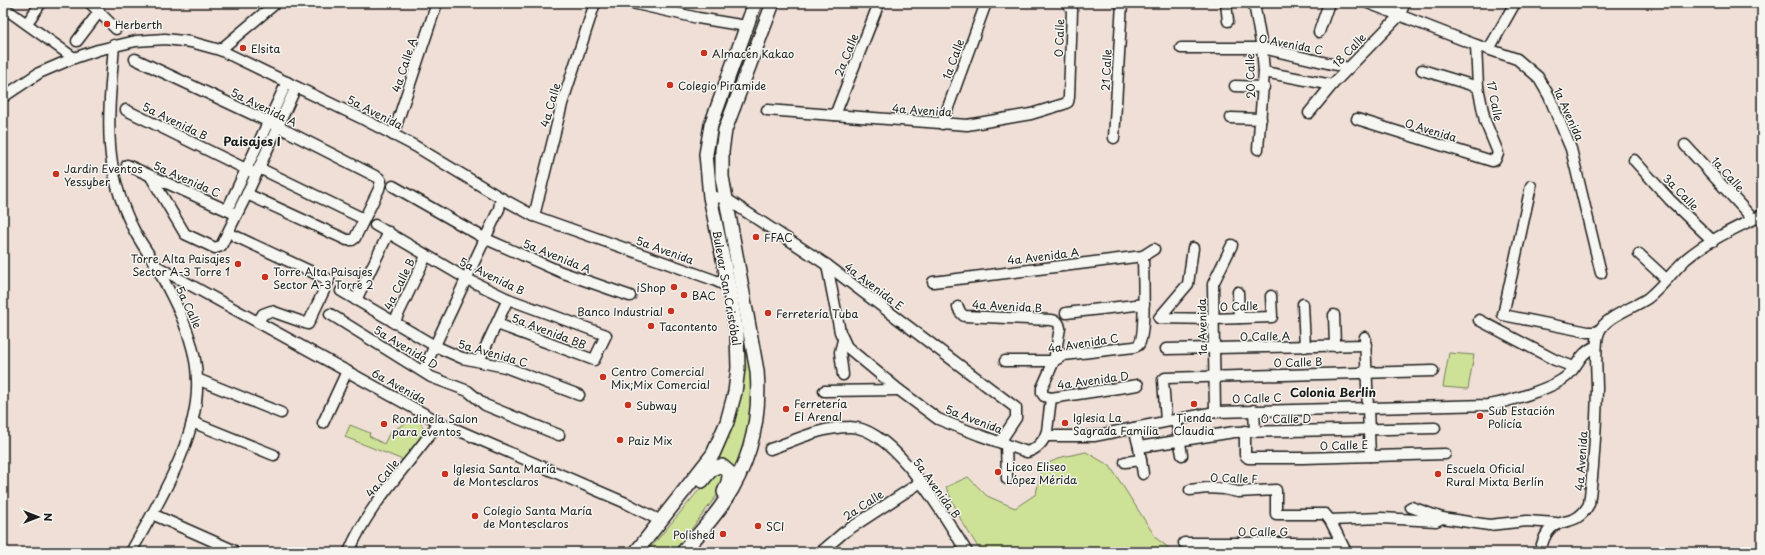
<svg xmlns="http://www.w3.org/2000/svg" width="1765" height="555" font-family="'Playpen Sans',sans-serif">
	<rect width="100%" height="100%" fill="#efdfd6"/>
	<filter id="ink" filterUnits="userSpaceOnUse"><feTurbulence type="fractalNoise" baseFrequency=".025" numOctaves="2"/><feDisplacementMap in="SourceGraphic" scale="8" xChannelSelector="R" yChannelSelector="G"/><feConvolveMatrix kernelMatrix="1 2 1 2 8 2 1 2 1" color-interpolation-filters="sRGB"/></filter>
	<g filter="url(#ink)">
		<g fill="#cee297" stroke="#757f5a">
			<polygon points="743,338 748,347 752,372 751,429 734,479 710,463"/>
			<polygon points="1449,353 1474,355 1468,389 1443,387"/>
			<polygon points="415,418 423,426 423,436 403,460 345,437 350,425 370,433 369,436 384,444 390,432"/>
			<polygon points="1086,452 1110,466 1156,538 1174,552 981,552 961,520 946,487 968,477 987,496 1015,508 1036,494 1042,466 1062,457"/>
			<polygon points="716,470 724,472 721,490 674,552 647,552"/>
		</g>
		<g fill="none" stroke-linecap="round" stroke-linejoin="round">
			<g stroke="#1c1c1c" stroke-width="13">
				<g id="minor">
					<polyline points="90,3 116,29"/>
					<polyline points="632,3 698,18 746,26"/>
					<polyline points="1226,3 1228,21"/>
					<polyline points="1254,3 1262,48 1264,72 1258,149"/>
					<polyline points="1368,3 1476,45 1517,59 1538,77 1549,96 1571,149 1601,273"/>
					<polyline points="3,7 74,58"/>
					<polyline points="27,23 41,3"/>
					<polyline points="1319,32 1329,3"/>
					<polyline points="77,41 99,12"/>
					<path d="M114 45C109 112 101 163 132 226 138 239 147 251 155 264 174 299 196 339 197 379 200 437 158 503 131 552"/>
					<polyline points="1181,48 1262,48 1349,68"/>
					<polyline points="1489,49 1515,3"/>
					<polyline points="220,50 276,3"/>
					<polyline points="135,59 269,122 379,178 381,181 379,189 355,238 352,240 347,240 247,194"/>
					<polyline points="1422,70 1478,87"/>
					<polyline points="1264,72 1332,85"/>
					<polyline points="1235,86 1264,87"/>
					<polyline points="3,97 39,73 74,58 98,50 136,41 165,39 191,42 220,50 363,119 415,146 501,198 534,216 714,280 729,287"/>
					<polyline points="126,110 256,174"/>
					<polyline points="767,110 967,125 1031,114 1064,104 1068,102 1069,97 1072,10 1067,3"/>
					<polyline points="1309,113 1332,85 1399,16 1405,3"/>
					<polyline points="835,115 879,3"/>
					<polyline points="1231,118 1261,119"/>
					<polyline points="1357,119 1492,161 1495,160 1498,154 1497,150 1485,121 1478,87 1476,45"/>
					<polyline points="942,124 986,3"/>
					<polyline points="393,135 437,3"/>
					<polyline points="1114,138 1122,3"/>
					<polyline points="1685,145 1753,219"/>
					<polyline points="1634,160 1670,200 1713,241"/>
					<polyline points="127,165 233,213"/>
					<polyline points="259,168 364,219"/>
					<polyline points="151,177 185,234 215,248 221,246 247,194 296,87"/>
					<polyline points="393,186 486,239 561,272 630,296"/>
					<polyline points="1531,186 1503,315 1588,332 1599,332"/>
					<polyline points="710,197 725,198 827,265 1016,408 1016,418 1000,442"/>
					<polyline points="227,210 287,82"/>
					<polyline points="534,216 562,104 595,3"/>
					<polyline points="375,225 467,279 508,299 606,335 594,360 497,324"/>
					<polyline points="235,236 329,280 308,324 271,311 263,314 258,322"/>
					<polyline points="1193,248 1188,284 1159,318 1213,319 1272,317 1271,296"/>
					<polyline points="1639,254 1666,279"/>
					<path d="M827 265 840 332 847 347 899 390 938 419 979 435 1027 452C1037 449 1044 442 1047 431L1051 398 1044 396 1042 393V388L1054 361 1060 328C1059 322 1057 321 1051 320L964 316 960 312 958 307"/>
					<polyline points="156,266 439,422 626,503 661,521"/>
					<polyline points="933,282 1143,256 1154,249"/>
					<polyline points="341,291 435,346 462,358 505,367 579,395"/>
					<polyline points="1238,292 1239,318"/>
					<polyline points="356,300 389,232"/>
					<polyline points="1303,304 1305,347"/>
					<polyline points="1066,313 1144,304"/>
					<polyline points="330,314 431,377 468,391 485,405 559,435"/>
					<polyline points="1334,315 1335,346"/>
					<polyline points="1479,320 1555,360 1574,367"/>
					<polyline points="394,323 426,256"/>
					<polyline points="1365,337 1370,456"/>
					<polyline points="843,340 840,352 843,375"/>
					<polyline points="1166,349 1366,345"/>
					<polyline points="479,361 508,299"/>
					<path d="M1005 361H1054L1064 355 1134 347C1136 346 1138 346 1139 344 1146 336 1143 270 1143 256"/>
					<polyline points="423,371 499,209 501,198"/>
					<polyline points="197,379 281,413"/>
					<polyline points="824,391 899,390"/>
					<polyline points="1051,398 1138,385"/>
					<polyline points="1254,410 1255,431"/>
					<polyline points="1215,412 1213,284 1232,245"/>
					<polyline points="1176,420 1182,455"/>
					<polyline points="1166,421 1163,380 1165,378 1433,371"/>
					<polyline points="192,422 274,455"/>
					<polyline points="323,423 347,371"/>
					<polyline points="1134,428 1139,447 1143,474"/>
					<polyline points="1245,431 1245,455 1248,458 1303,458 1445,454"/>
					<path d="M1046 436H1094L1215 412 1489 405C1507 402 1554 388 1567 376 1579 365 1579 353 1596 346"/>
					<polyline points="1006,444 1007,479"/>
					<polyline points="1139,447 1234,432 1435,428"/>
					<path d="M770 449C796 440 822 427 849 427 894 426 945 518 967 552"/>
					<polyline points="1125,462 1141,460"/>
					<polyline points="1190,490 1207,488 1224,489 1238,492 1276,490 1276,514 1325,514 1330,520 1346,552"/>
					<polyline points="1411,507 1442,518"/>
					<polyline points="152,514 233,550"/>
					<polyline points="1330,520 1381,518 1436,521 1442,518 1489,525 1527,521 1556,523"/>
					<polyline points="1184,543 1341,543"/>
					<path d="M349 552C369 503 409 465 439 422"/>
					<polyline points="821,552 843,533 921,482"/>
					<path d="M1540 552C1550 506 1573 535 1589 504 1594 466 1596 428 1597 389 1597 375 1594 344 1599 332 1606 316 1634 308 1648 298 1662 287 1673 271 1686 259 1708 240 1736 228 1762 215"/>
				</g>
			</g>
			<g stroke="#1c1c1c" stroke-width="16">
				<g id="major">
					<path d="M702 481C708 474 712 466 722 466L729 472C730 480 727 485 724 492"/>
					<polyline points="636,552 713,454 727,422 735,392 738,368 737,334 729,287 710,197 706,154 711,125 755,3"/>
					<path d="M683 552C697 536 712 520 724 502 750 463 761 418 757 371L722 177V151L725 130 773 3"/>
				</g>
			</g>
			<use href="#minor" stroke="#f6f6f2" stroke-width="10"/>
			<use href="#major" stroke="#f6f6f2" stroke-width="13"/>
		</g>
	</g>
	<g fill="#c8321e" stroke="#f6f6f2" stroke-width="1.5">
		<circle cx="107" cy="24" r="4"/>
		<circle cx="243" cy="48" r="4"/>
		<circle cx="704" cy="53" r="4"/>
		<circle cx="670" cy="85" r="4"/>
		<circle cx="56" cy="174" r="4"/>
		<circle cx="756" cy="237" r="4"/>
		<circle cx="238" cy="264" r="4"/>
		<circle cx="265" cy="277" r="4"/>
		<circle cx="674" cy="287" r="4"/>
		<circle cx="684" cy="295" r="4"/>
		<circle cx="671" cy="311" r="4"/>
		<circle cx="768" cy="313" r="4"/>
		<circle cx="651" cy="326" r="4"/>
		<circle cx="603" cy="377" r="4"/>
		<circle cx="1194" cy="404" r="4"/>
		<circle cx="628" cy="405" r="4"/>
		<circle cx="786" cy="409" r="4"/>
		<circle cx="1480" cy="416" r="4"/>
		<circle cx="1065" cy="423" r="4"/>
		<circle cx="384" cy="424" r="4"/>
		<circle cx="620" cy="440" r="4"/>
		<circle cx="998" cy="472" r="4"/>
		<circle cx="445" cy="474" r="4"/>
		<circle cx="1438" cy="474" r="4"/>
		<circle cx="475" cy="516" r="4"/>
		<circle cx="758" cy="526" r="4"/>
		<circle cx="723" cy="534" r="4"/>
	</g>
	<g text-anchor="middle" dominant-baseline="central" stroke-width="3" stroke-linejoin="round" paint-order="stroke">
		<g font-size="11" fill="#1c1c1c" stroke="#f6f6f2" text-anchor="start">
			<text x="115" y="24">Herberth</text>
			<text x="251" y="48">Elsita</text>
			<text x="712" y="53">Almacén Kakao</text>
			<text x="678" y="85">Colegio Piramide</text>
			<text x="64" y="168">Jardin Eventos<tspan x="64" dy="13">Yessyber</tspan></text>
			<text x="764" y="237">FFAC</text>
			<text x="230" y="258" text-anchor="end">Torre Alta Paisajes<tspan x="230" dy="13">Sector A-3 Torre 1</tspan></text>
			<text x="273" y="271">Torre Alta Paisajes<tspan x="273" dy="13">Sector A-3 Torre 2</tspan></text>
			<text x="666" y="287" text-anchor="end">iShop</text>
			<text x="692" y="295">BAC</text>
			<text x="663" y="311" text-anchor="end">Banco Industrial</text>
			<text x="776" y="313">Ferretería Tuba</text>
			<text x="659" y="326">Tacontento</text>
			<text x="611" y="371">Centro Comercial<tspan x="611" dy="13">Mix;Mix Comercial</tspan></text>
			<text x="794" y="403">Ferretería<tspan x="794" dy="13">El Arenal</tspan></text>
			<text x="636" y="405">Subway</text>
			<text x="1488" y="410">Sub Estación<tspan x="1488" dy="13">Policía</tspan></text>
			<text x="1073" y="417">Iglesia La<tspan x="1073" dy="13">Sagrada Familia</tspan></text>
			<text x="1194" y="417" text-anchor="middle">Tienda<tspan x="1194" dy="13">Claudia</tspan></text>
			<text x="392" y="418">Rondinela Salon<tspan x="392" dy="13">para eventos</tspan></text>
			<text x="628" y="440">Paiz Mix</text>
			<text x="1006" y="466">Liceo Eliseo<tspan x="1006" dy="13">López Mérida</tspan></text>
			<text x="453" y="468">Iglesia Santa María<tspan x="453" dy="13">de Montesclaros</tspan></text>
			<text x="1446" y="468">Escuela Oficial<tspan x="1446" dy="13">Rural Mixta Berlín</tspan></text>
			<text x="483" y="510">Colegio Santa María<tspan x="483" dy="13">de Montesclaros</tspan></text>
			<text x="766" y="526">SCI</text>
			<text x="715" y="534" text-anchor="end">Polished</text>
		</g>
		<g font-size="11" fill="#1c1c1c" stroke="#f6f6f2">
			<text transform="translate(1059 38) rotate(-88)">0 Calle</text>
			<text transform="translate(1291 44) rotate(11)">0 Avenida C</text>
			<text transform="translate(1349 50) rotate(-46)">18 Calle</text>
			<text transform="translate(846 55) rotate(-68)">2a Calle</text>
			<text transform="translate(953 59) rotate(-70)">1a Calle</text>
			<text transform="translate(404 65) rotate(-72)">4a Calle A</text>
			<text transform="translate(1106 70) rotate(-87)">21 Calle</text>
			<text transform="translate(1250 76) rotate(-91)">20 Calle</text>
			<text transform="translate(1495 101) rotate(79)">17 Calle</text>
			<text transform="translate(550 105) rotate(-74)">4a Calle</text>
			<text transform="translate(264 107) rotate(26)">5a Avenida A</text>
			<text transform="translate(922 110) rotate(4)">4a Avenida</text>
			<text transform="translate(375 112) rotate(27)">5a Avenida</text>
			<text transform="translate(1569 114) rotate(66)">1a Avenida</text>
			<text transform="translate(175 121) rotate(26)">5a Avenida B</text>
			<text transform="translate(1431 130) rotate(17)">0 Avenida</text>
			<text transform="translate(1728 174) rotate(48)">1a Calle</text>
			<text transform="translate(187 179) rotate(24)">5a Avenida C</text>
			<text transform="translate(1681 192) rotate(46)">3a Calle</text>
			<text transform="translate(665 250) rotate(20)">5a Avenida</text>
			<text transform="translate(557 256) rotate(22)">5a Avenida A</text>
			<text transform="translate(1043 256) rotate(-7)">4a Avenida A</text>
			<text transform="translate(492 276) rotate(26)">5a Avenida B</text>
			<text transform="translate(399 284) rotate(-64)">4a Calle B</text>
			<text transform="translate(874 286) rotate(37)">4a Avenida E</text>
			<text transform="translate(727 288) rotate(80)">Bulevar San Cristóbal</text>
			<text transform="translate(1007 306) rotate(3)">4a Avenida B</text>
			<text transform="translate(1239 306) rotate(-2)">0 Calle</text>
			<text transform="translate(189 307) rotate(65)">5a Calle</text>
			<text transform="translate(1202 327) rotate(-91)">1a Avenida</text>
			<text transform="translate(549 331) rotate(21)">5a Avenida BB</text>
			<text transform="translate(1265 336) rotate(-1)">0 Calle A</text>
			<text transform="translate(1083 343) rotate(-9)">4a Avenida C</text>
			<text transform="translate(406 347) rotate(31)">5a Avenida D</text>
			<text transform="translate(493 353) rotate(16)">5a Avenida C</text>
			<text transform="translate(1298 362) rotate(-2)">0 Calle B</text>
			<text transform="translate(1093 380) rotate(-8)">4a Avenida D</text>
			<text transform="translate(399 386) rotate(29)">6a Avenida</text>
			<text transform="translate(1257 398) rotate(-2)">0 Calle C</text>
			<text x="1286" y="418">0 Calle D</text>
			<text transform="translate(974 419) rotate(21)">5a Avenida</text>
			<text transform="translate(1344 445) rotate(-2)">0 Calle E</text>
			<text transform="translate(1581 461) rotate(-86)">4a Avenida</text>
			<text transform="translate(382 478) rotate(-51)">4a Calle</text>
			<text transform="translate(1234 478) rotate(2)">0 Calle F</text>
			<text transform="translate(937 488) rotate(54)">5a Avenida B</text>
			<text transform="translate(863 505) rotate(-33)">2a Calle</text>
			<text x="1263" y="531">0 Calle G</text>
		</g>
		<g font-size="12" font-weight="bold" fill="#1c1c1c" stroke="#f6f6f2">
			<text x="252" y="141">Paisajes I</text>
			<text x="1333" y="392">Colonia Berlin</text>
		</g>
	</g>
	<rect width="1765" height="555" fill="none" stroke="#f6f6f2" stroke-width="16"/>
	<rect x="8" y="8" width="1749" height="539" fill="none" stroke="#1c1c1c" stroke-width="1.5" filter="url(#ink)"/>
	<g transform="translate(38 517) rotate(90)" stroke="#f6f6f2" stroke-width="3" paint-order="stroke">
	<path d="M0-3L7 15L0 10L-7 15Z" fill="#1c1c1c"/>
	<text y="-6" font-size="11" font-weight="bold" text-anchor="middle" fill="#1c1c1c">N</text>
	</g>
</svg>
